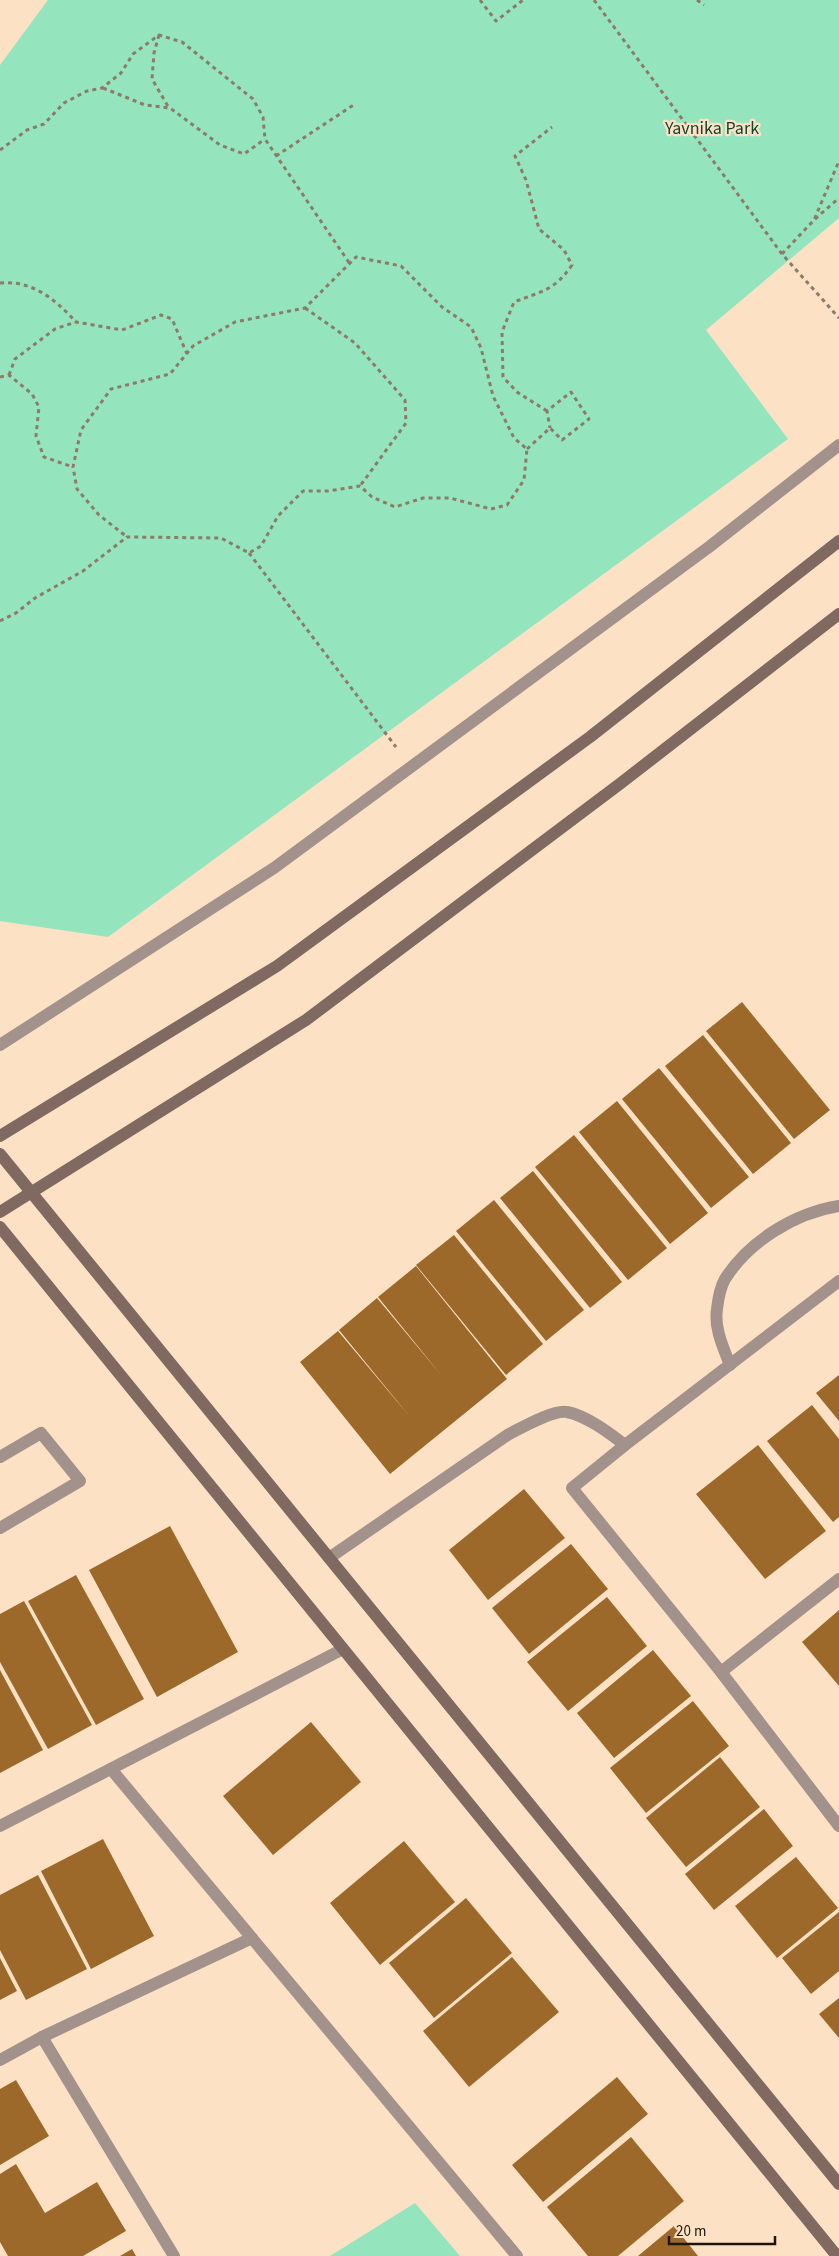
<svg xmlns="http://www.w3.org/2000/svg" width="839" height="2256" font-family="'Source Sans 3',sans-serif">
	<rect width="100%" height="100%" fill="#fce1c5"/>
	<g fill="#94e5be">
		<polygon points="48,0 839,0 839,218 706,330 788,439 108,937 0,921 0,65"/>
		<polygon points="415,2203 460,2256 330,2256"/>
	</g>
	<g fill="#9c692a">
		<polygon points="742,1002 830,1110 794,1139 706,1031"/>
		<polygon points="703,1035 791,1143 753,1174 665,1066"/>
		<polygon points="659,1068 749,1177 711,1208 622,1099"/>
		<polygon points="617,1101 708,1213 670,1244 579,1132"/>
		<polygon points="574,1135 667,1248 628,1280 535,1167"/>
		<polygon points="533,1171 622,1282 590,1308 500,1198"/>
		<polygon points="494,1200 584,1310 546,1341 456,1231"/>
		<polygon points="454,1235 543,1344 506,1375 416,1265"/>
		<polygon points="416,1266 507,1379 390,1474 300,1362 338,1331 411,1418 339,1330 377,1298 441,1375 378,1297"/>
		<polygon points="839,1375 839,1421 816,1393"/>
		<polygon points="812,1405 839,1439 839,1517 833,1522 767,1441"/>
		<polygon points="758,1445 826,1531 765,1579 696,1494"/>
		<polygon points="524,1489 565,1538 488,1600 449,1550"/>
		<polygon points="170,1526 238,1652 157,1697 89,1570"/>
		<polygon points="571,1544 608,1589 529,1654 492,1608"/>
		<polygon points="76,1575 144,1699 96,1725 28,1601"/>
		<polygon points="607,1597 647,1646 568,1711 527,1662"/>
		<polygon points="24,1601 92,1725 48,1749 0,1662 0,1614"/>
		<polygon points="839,1610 839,1686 802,1642"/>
		<polygon points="653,1650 691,1696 614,1758 577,1713"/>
		<polygon points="0,1670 43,1750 0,1773"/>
		<polygon points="693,1701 729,1746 646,1813 610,1768"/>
		<polygon points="311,1722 361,1782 273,1855 223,1796"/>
		<polygon points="720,1757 760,1807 686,1867 646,1818"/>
		<polygon points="764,1809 793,1846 714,1910 685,1874"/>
		<polygon points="103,1839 154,1936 91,1969 41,1871"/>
		<polygon points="404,1841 455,1902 380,1965 330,1903"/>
		<polygon points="796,1857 838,1908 777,1958 735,1906"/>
		<polygon points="38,1875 87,1969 26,2000 0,1950 0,1895"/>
		<polygon points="466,1898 512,1953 434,2018 389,1963"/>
		<polygon points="839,1912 839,1971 811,1994 782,1958"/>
		<polygon points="512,1957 559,2012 469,2087 423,2031"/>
		<polygon points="0,1958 17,1991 0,2000"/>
		<polygon points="839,1998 839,2038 819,2014"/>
		<polygon points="617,2077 648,2114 543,2202 512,2165"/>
		<polygon points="16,2080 49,2136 0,2165 0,2089"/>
		<polygon points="631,2137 684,2201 618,2256 588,2256 547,2207"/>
		<polygon points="16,2164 45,2213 97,2182 126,2231 83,2256 8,2256 0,2242 0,2174"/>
		<polygon points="674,2226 698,2256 638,2256"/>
		<polygon points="132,2249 136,2256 120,2256"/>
	</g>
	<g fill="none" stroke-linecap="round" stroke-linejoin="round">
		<g stroke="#8d7b68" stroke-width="3" stroke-dasharray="4 4" stroke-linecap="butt">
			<polyline points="480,0 496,21 523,0"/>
			<polyline points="594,0 782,254 839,318"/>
			<polyline points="697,0 704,5"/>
			<polyline points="159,35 154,53 152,79 169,108"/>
			<polyline points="103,88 145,105 170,108 220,145 244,154 265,139"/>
			<polyline points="0,150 27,130 44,124 64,103 87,91 102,88 121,73 133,54 159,35 182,42 253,99 263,117 265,139 350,264"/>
			<polyline points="276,156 355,104"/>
			<polyline points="815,219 839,198"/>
			<polyline points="782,254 814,220 839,161"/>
			<path d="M0 283C32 280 55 299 76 322"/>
			<polyline points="305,308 355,343 405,400 406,423 360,486"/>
			<polyline points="9,375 15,359 55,329 76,322 122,330 161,315 172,319 187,354"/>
			<polyline points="0,377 9,375 32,394 39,407 36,436 44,457 73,467"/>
			<path d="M547 411 517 392 503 377 502 332 514 302C542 291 554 291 572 265L564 250 539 229 526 180 515 156 552 127"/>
			<polyline points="527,449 550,428 562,440 589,419 571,392 547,411 550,428"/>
			<polyline points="249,553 396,747"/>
			<polyline points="0,621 16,613 35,598 83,571 127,537 221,538 249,553 261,546 278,516 303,491 328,491 360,486 372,497 395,507 423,498 450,498 491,509 507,505 524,480 527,449 514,438 493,396 481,348 471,327 442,307 401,266 356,257 305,308 235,322 193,346 170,374 111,389 81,430 73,467 77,489 99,515 127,537"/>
		</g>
		<g stroke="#a2928b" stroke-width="12">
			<path d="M730 1365C723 1347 714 1328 717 1309 718 1300 721 1286 725 1279 749 1241 795 1213 839 1206"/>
			<polyline points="0,1457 41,1433 80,1481 0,1528"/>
		</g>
		<g stroke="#a2928b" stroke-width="12">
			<polyline points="0,1045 274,868 709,547 839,445"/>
			<polyline points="839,1281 625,1445 572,1488 721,1672 839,1826"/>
			<path d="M329 1558 509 1434C521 1428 554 1409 567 1412 587 1416 609 1433 625 1445"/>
			<polyline points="721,1672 839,1579"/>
			<polyline points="111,1769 517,2256"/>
			<polyline points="0,1826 343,1649"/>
			<polyline points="42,2037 174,2256"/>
			<polyline points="0,2060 42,2037 252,1938"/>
		</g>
		<g stroke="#806960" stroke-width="12">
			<polyline points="0,1136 277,966 590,737 839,541"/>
			<polyline points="0,1154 839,2184"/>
			<polyline points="0,1212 306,1020 621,783 839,614"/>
			<polyline points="0,1227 837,2256"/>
		</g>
	</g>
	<g text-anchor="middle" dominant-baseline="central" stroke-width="4.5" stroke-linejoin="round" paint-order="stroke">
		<g font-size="18" fill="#134430" stroke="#fce1c5">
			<text x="712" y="128">Yavnika Park</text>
		</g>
	</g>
	<path d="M669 2236v8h106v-8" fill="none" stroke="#1d140a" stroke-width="2.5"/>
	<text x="676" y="2236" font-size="15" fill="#1d140a" stroke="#fce1c5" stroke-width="4" paint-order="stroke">20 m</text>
</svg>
